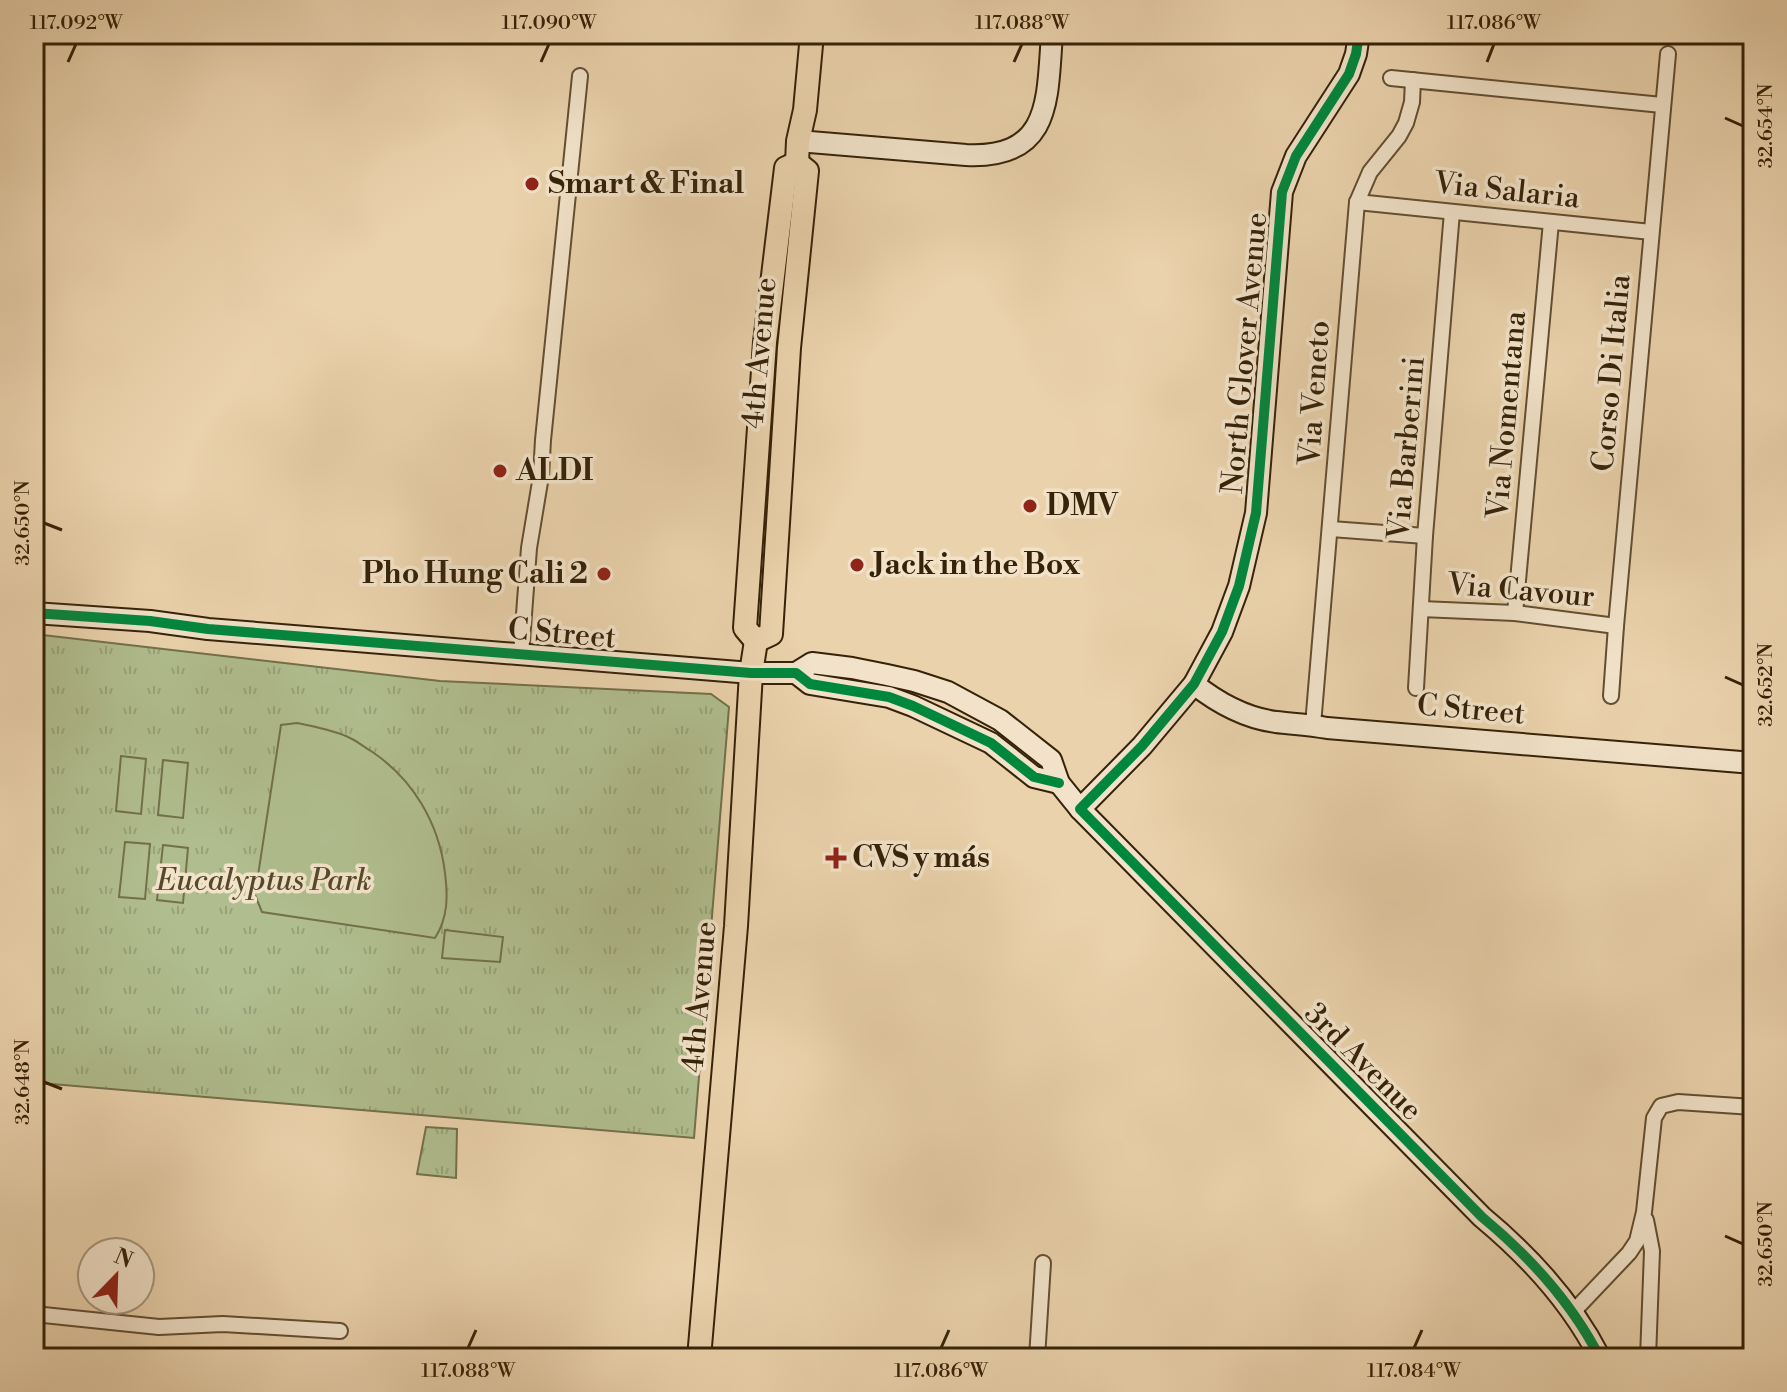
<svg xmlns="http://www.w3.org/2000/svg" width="1787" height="1392" font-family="'Libre Bodoni',serif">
	<defs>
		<pattern id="park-tufts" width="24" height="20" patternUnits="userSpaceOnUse" patternTransform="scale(2)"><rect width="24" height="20" fill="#b0bd8e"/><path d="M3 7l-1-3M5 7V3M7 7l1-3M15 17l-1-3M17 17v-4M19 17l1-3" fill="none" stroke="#98a279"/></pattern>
	</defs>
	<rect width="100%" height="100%" fill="#ead2ac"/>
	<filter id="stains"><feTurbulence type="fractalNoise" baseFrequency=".0025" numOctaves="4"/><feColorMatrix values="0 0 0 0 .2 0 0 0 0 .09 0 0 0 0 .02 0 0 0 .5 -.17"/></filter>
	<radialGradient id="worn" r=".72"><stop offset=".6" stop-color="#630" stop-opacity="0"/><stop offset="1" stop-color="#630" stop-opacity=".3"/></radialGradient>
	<g fill="url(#park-tufts)" stroke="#73704b" stroke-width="2">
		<polygon points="34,634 440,681 711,694 729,707 694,1138 40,1083 34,1142"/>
		<polygon points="426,1127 457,1129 456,1178 417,1174"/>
	</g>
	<g fill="#b0bd8e" stroke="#73704b" stroke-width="2">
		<path d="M297 723C315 727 334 730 350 738 357 741 364 747 371 751 413 779 439 823 445 873 448 896 448 918 435 938L262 912 255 895 281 725Z"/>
		<polygon points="121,756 146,759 141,814 116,811"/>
		<polygon points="163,760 188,763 183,818 158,815"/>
		<polygon points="125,842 150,844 145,899 119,897"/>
		<polygon points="163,845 188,848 183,903 157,900"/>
		<polygon points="445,930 503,937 500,962 442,958"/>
	</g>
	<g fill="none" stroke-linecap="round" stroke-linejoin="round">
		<g stroke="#634e31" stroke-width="18">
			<g id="street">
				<polyline points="1391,78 1662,105"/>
				<polyline points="1357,202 1651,232"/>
				<polyline points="1331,529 1425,536"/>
				<polyline points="1421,609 1515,613 1616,626"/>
				<polyline points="1515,613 1551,222"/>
				<polyline points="521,654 529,548 541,476 543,440 580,76"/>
				<polyline points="1416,688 1425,536 1452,212"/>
				<polyline points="1611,696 1616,626 1668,54"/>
				<polyline points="1313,725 1357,202 1370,172 1399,136 1406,123 1412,102 1413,80"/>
				<polyline points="1646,1220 1652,1251 1648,1358"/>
				<polyline points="1573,1312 1629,1253 1637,1241 1644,1212 1654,1118 1661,1106 1678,1102 1753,1107"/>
				<polyline points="34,1314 159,1327 223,1324 340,1331"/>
				<polyline points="1037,1358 1043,1263"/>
			</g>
		</g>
		<g stroke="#362208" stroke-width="24">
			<g id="secondary">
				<path d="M798 141 966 155C1052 159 1047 99 1052 34"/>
				<path d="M34 613 150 621 208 629 751 673H796L812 663 852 668 887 675 914 681 948 692 1000 720 1051 760 1059 783 1080 809 1482 1217C1529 1256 1572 1303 1600 1358"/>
				<polyline points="796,673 810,684 889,697 913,706 991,743 1034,777 1059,783"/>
				<path d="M1194 684C1218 703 1245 718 1276 722 1293 724 1310 725 1327 728L1753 763"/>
				<polyline points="1080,809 1142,746 1194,684 1222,632 1239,586 1256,513 1282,192 1296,156 1349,74 1356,54 1359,34"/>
			</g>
		</g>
		<g stroke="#362208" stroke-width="26">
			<g id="primary">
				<polyline points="797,163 798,141 805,110 812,34"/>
				<polyline points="756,641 771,634 789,348 807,171 797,163"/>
				<polyline points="756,641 745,628 765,342 786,168 797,163"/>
				<polyline points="699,1358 736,926 751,673 756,641"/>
			</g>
		</g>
		<use href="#street" stroke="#f1e2c9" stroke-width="14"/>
		<use href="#secondary" stroke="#f1e2c9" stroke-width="20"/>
		<use href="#primary" stroke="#ead2ac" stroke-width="22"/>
		<g stroke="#f1e2c9" stroke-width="15">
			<g id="cycleway">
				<path d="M1359 34 1356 54 1349 74 1296 156 1282 192 1256 513 1239 586 1222 632 1194 684 1142 746 1080 809 1482 1217C1529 1256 1572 1303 1600 1358"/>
				<polyline points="34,613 150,621 208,629 751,673 796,673 810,684 889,697 913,706 991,743 1034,777 1059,783"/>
			</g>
		</g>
		<use href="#cycleway" stroke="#00873e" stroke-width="10"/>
	</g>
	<path fill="none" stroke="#362208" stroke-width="3" d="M68 62 76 44M541 62 549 44M1014 62 1022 44M1487 62 1494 44M1725 118 1743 126M44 523 62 530M1725 677 1743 685M44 1082 62 1089M1725 1236 1743 1244M468 1348 476 1330M941 1348 949 1330M1414 1348 1422 1330"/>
	<g fill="#8f2418" stroke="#f1e2c9" stroke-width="3">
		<circle cx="532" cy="184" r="8"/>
		<circle cx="500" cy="471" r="8"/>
		<circle cx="1030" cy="506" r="8"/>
		<circle cx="857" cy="565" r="8"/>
		<circle cx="604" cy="574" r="8"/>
		<path d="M832 846h8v8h8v8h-8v8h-8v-8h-8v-8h8z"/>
	</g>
	<g text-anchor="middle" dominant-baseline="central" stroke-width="7" stroke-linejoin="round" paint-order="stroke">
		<g font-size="30" font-weight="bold" fill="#362208" stroke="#f1e2c9" text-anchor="start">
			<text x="548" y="184">Smart &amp; Final</text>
			<text x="516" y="471">ALDI</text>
			<text x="1046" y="506">DMV</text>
			<text x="873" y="565">Jack in the Box</text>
			<text x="588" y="574" text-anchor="end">Pho Hung Cali 2</text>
			<text x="852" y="858">CVS y más</text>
		</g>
		<g font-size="30" fill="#362208" stroke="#f1e2c9">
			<text transform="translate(1507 191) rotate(6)">Via Salaria</text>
			<text transform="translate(760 353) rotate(-85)">4th Avenue</text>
			<text transform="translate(1245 353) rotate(-85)">North Glover Avenue</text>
			<text transform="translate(1612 373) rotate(-85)">Corso Di Italia</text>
			<text transform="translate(1315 393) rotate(-86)">Via Veneto</text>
			<text transform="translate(1507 415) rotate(-85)">Via Nomentana</text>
			<text transform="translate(1407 448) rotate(-85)">Via Barberini</text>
			<text transform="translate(1521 591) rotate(5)">Via Cavour</text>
			<text transform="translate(562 634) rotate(5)">C Street</text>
			<text transform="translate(1471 710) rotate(5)">C Street</text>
			<text transform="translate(700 997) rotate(-85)">4th Avenue</text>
			<text transform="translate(1363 1062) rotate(45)">3rd Avenue</text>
		</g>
		<g font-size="30" font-style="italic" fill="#54492a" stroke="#f1e2c9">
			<text x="264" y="881">Eucalyptus Park</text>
		</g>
	</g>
	<rect width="1787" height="1392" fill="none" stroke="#ead2ac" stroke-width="88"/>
	<g transform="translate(116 1276) rotate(23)"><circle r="38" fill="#f1e2c9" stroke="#a6957c" stroke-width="2"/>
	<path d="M0-6L14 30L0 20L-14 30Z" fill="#8f2418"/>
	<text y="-12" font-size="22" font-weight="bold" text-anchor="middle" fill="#362208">N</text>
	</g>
	<rect x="44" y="44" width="1699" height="1304" fill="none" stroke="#362208" stroke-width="3"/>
	<g font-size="20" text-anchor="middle" fill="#362208">
		<text x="76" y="29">117.092°W</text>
		<text x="549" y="29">117.090°W</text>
		<text x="1022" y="29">117.088°W</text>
		<text x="1494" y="29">117.086°W</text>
		<text transform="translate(1765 126) rotate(-90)" y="7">32.654°N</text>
		<text transform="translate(22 523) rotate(-90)" y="7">32.650°N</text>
		<text transform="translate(1765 685) rotate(-90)" y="7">32.652°N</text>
		<text transform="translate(22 1082) rotate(-90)" y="7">32.648°N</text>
		<text transform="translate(1765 1244) rotate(-90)" y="7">32.650°N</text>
		<text x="468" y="1377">117.088°W</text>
		<text x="941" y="1377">117.086°W</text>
		<text x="1414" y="1377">117.084°W</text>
	</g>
	<rect width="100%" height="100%" filter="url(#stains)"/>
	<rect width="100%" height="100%" fill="url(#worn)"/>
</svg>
